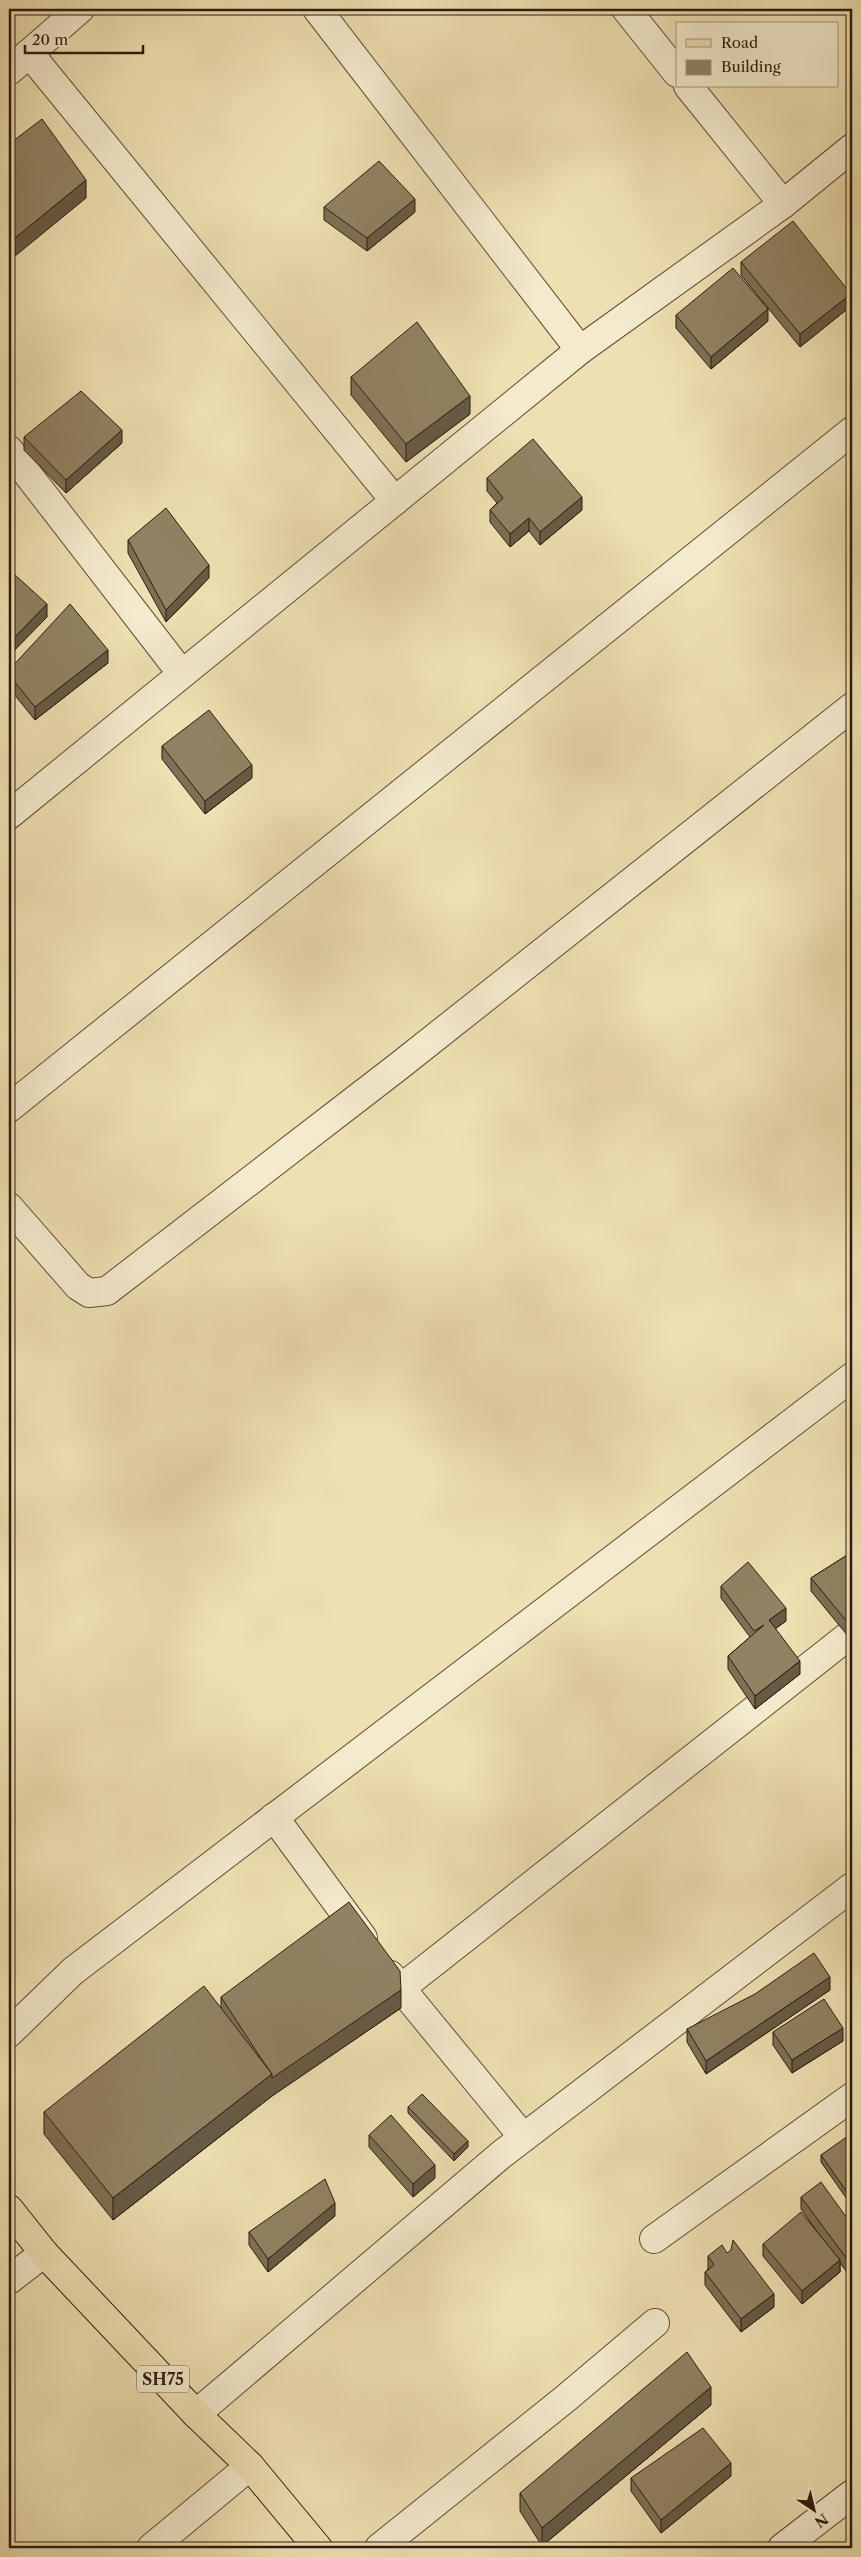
<svg xmlns="http://www.w3.org/2000/svg" width="861" height="2557" font-family="'Libre Caslon Text',serif">
	<rect width="100%" height="100%" fill="#eee0b2"/>
	<filter id="stains"><feTurbulence type="fractalNoise" baseFrequency=".004" numOctaves="4"/><feColorMatrix values="0 0 0 0 .2 0 0 0 0 .09 0 0 0 0 .02 0 0 0 .5 -.17"/></filter>
	<radialGradient id="worn" r=".72"><stop offset=".6" stop-color="#630" stop-opacity="0"/><stop offset="1" stop-color="#630" stop-opacity=".3"/></radialGradient>
	<g fill="none" stroke-linecap="round" stroke-linejoin="round">
		<g stroke="#5c4d37" stroke-width="30">
			<g id="street">
				<polyline points="317,9 580,350"/>
				<polyline points="626,9 677,73"/>
				<polyline points="29,53 395,501"/>
				<polyline points="9,71 80,9"/>
				<polyline points="688,86 783,204"/>
				<polyline points="9,450 182,674"/>
				<polyline points="9,815 580,350 783,204 852,148"/>
				<polyline points="9,1108 852,431"/>
				<polyline points="9,1207 78,1286 89,1293 107,1291 399,1066 852,707"/>
				<polyline points="274,1817 363,1938"/>
				<polyline points="390,1975 523,2137"/>
				<polyline points="400,1989 852,1633"/>
				<polyline points="9,2033 73,1971 852,1377"/>
				<polyline points="654,2239 852,2097"/>
				<polyline points="9,2280 44,2253"/>
				<polyline points="196,2414 502,2154 852,1887"/>
				<polyline points="151,2548 250,2466"/>
				<polyline points="379,2548 565,2399 655,2323"/>
				<polyline points="782,2548 852,2494"/>
			</g>
		</g>
		<g stroke="#2c1c0e" stroke-width="30">
			<polyline id="primary" points="9,2209 44,2253 196,2414 250,2466 318,2548"/>
		</g>
		<use href="#street" stroke="#f4ebcd" stroke-width="28"/>
		<use href="#primary" stroke="#eee0b2" stroke-width="28"/>
	</g>
	<g fill="#7d7055" stroke="#2c1c0e">
		<polygon points="324,207 415,212 367,251 324,220"/>
		<polygon points="741,262 851,306 800,347 741,275"/>
		<polygon points="676,315 768,321 711,369 676,328"/>
		<polygon points="351,377 470,414 406,462 351,395"/>
		<polygon points="24,437 122,443 66,493 24,450"/>
		<polygon points="487,478 582,510 540,545 529,531 510,547 490,522 490,510 497,503 487,491"/>
		<polygon points="128,540 209,578 166,622 128,553"/>
		<polygon points="108,663 35,720 9,688 9,670"/>
		<polygon points="162,746 252,778 205,814 162,759"/>
		<polygon points="852,1552 852,1630 848,1636 811,1591 811,1578"/>
		<polygon points="721,1586 786,1621 775,1629 800,1674 755,1709 728,1669 728,1656 750,1637 721,1598"/>
		<polygon points="830,1990 706,2074 687,2042 687,2029"/>
		<polygon points="221,1997 401,2008 272,2096 113,2220 44,2134 44,2112 221,2008"/>
		<polygon points="773,2032 843,2041 792,2073 773,2045"/>
		<polygon points="408,2107 468,2147 454,2161 408,2113"/>
		<polygon points="369,2135 435,2178 413,2197 369,2147"/>
		<polygon points="852,2142 852,2200 849,2202 821,2162 821,2155"/>
		<polygon points="801,2197 852,2225 850,2276 840,2263 840,2272 802,2304 763,2256 763,2244 821,2237 801,2209"/>
		<polygon points="335,2216 268,2272 249,2245 249,2232"/>
		<polygon points="727,2253 774,2307 741,2332 705,2285 705,2272 708,2269 708,2256"/>
		<polygon points="711,2405 542,2546 520,2511 520,2493"/>
		<polygon points="731,2476 661,2533 631,2491 631,2478"/>
	</g>
	<g fill="#665b45" stroke="#2c1c0e">
		<polygon points="86,180 86,198 9,261 9,243"/>
		<polygon points="415,199 415,212 367,251 367,238"/>
		<polygon points="851,294 851,306 800,347 800,334"/>
		<polygon points="768,309 768,321 711,369 711,357"/>
		<polygon points="470,396 470,414 406,462 406,444"/>
		<polygon points="122,430 122,443 66,493 66,480"/>
		<polygon points="582,497 582,510 540,545 540,532"/>
		<polygon points="529,518 529,531 510,547 510,534"/>
		<polygon points="209,565 209,578 166,622 166,610"/>
		<polygon points="47,604 47,617 9,656 9,643"/>
		<polygon points="108,650 108,663 35,720 35,707"/>
		<polygon points="252,765 252,778 205,814 205,801"/>
		<polygon points="786,1608 786,1621 769,1633 769,1620"/>
		<polygon points="852,1617 852,1630 848,1636 848,1623"/>
		<polygon points="800,1661 800,1674 755,1709 755,1696"/>
		<polygon points="830,1977 830,1990 706,2074 706,2061"/>
		<polygon points="401,1990 401,2008 272,2096 113,2220 113,2198 272,2074"/>
		<polygon points="843,2028 843,2041 792,2073 792,2060"/>
		<polygon points="468,2141 468,2147 454,2161 454,2154"/>
		<polygon points="435,2165 435,2178 413,2197 413,2184"/>
		<polygon points="852,2193 852,2200 849,2202 849,2195"/>
		<polygon points="335,2203 335,2216 268,2272 268,2259"/>
		<polygon points="840,2260 840,2272 802,2304 802,2291"/>
		<polygon points="852,2261 852,2274 850,2276 850,2263"/>
		<polygon points="774,2294 774,2307 741,2332 741,2319"/>
		<polygon points="711,2387 711,2405 542,2546 542,2528"/>
		<polygon points="731,2463 731,2476 661,2533 661,2520"/>
	</g>
	<g fill="#918263" stroke="#2c1c0e">
		<polygon points="42,119 86,180 9,243 9,144"/>
		<polygon points="379,161 415,199 367,238 324,207"/>
		<polygon points="793,221 851,294 800,334 741,262"/>
		<polygon points="733,268 768,309 711,357 676,315"/>
		<polygon points="417,322 470,396 406,444 351,377"/>
		<polygon points="81,391 122,430 66,480 24,437"/>
		<polygon points="533,439 582,497 540,532 529,518 510,534 490,510 503,498 487,478"/>
		<polygon points="166,508 209,565 166,610 128,540"/>
		<polygon points="14,574 47,604 9,643 9,579"/>
		<polygon points="70,604 108,650 35,707 9,675 9,670"/>
		<polygon points="209,710 252,765 205,801 162,746"/>
		<polygon points="852,1552 852,1617 848,1623 811,1578"/>
		<polygon points="748,1562 786,1608 769,1620 800,1661 755,1696 728,1656 764,1625 754,1631 721,1586"/>
		<polygon points="349,1902 400,1971 401,1990 272,2078 272,2074 260,2057 221,1997"/>
		<polygon points="814,1953 830,1977 706,2061 687,2029 755,1994"/>
		<polygon points="204,1986 272,2074 113,2198 44,2112"/>
		<polygon points="824,1999 843,2028 792,2060 773,2032"/>
		<polygon points="422,2094 468,2141 454,2154 408,2107"/>
		<polygon points="391,2115 435,2165 413,2184 369,2135"/>
		<polygon points="848,2136 852,2142 852,2193 849,2195 821,2155"/>
		<polygon points="325,2179 335,2203 268,2259 249,2232"/>
		<polygon points="821,2182 852,2225 852,2261 850,2263 801,2197"/>
		<polygon points="801,2212 840,2260 802,2291 763,2244"/>
		<polygon points="733,2240 774,2294 741,2319 705,2272 714,2265 708,2256 722,2245 727,2253 731,2250"/>
		<polygon points="687,2352 711,2387 542,2528 520,2493"/>
		<polygon points="703,2428 731,2463 661,2520 631,2478"/>
	</g>
	<g text-anchor="middle" dominant-baseline="central" stroke-width="5" stroke-linejoin="round" paint-order="stroke">
		<rect fill="#f4ebcd" stroke="#685a47" stroke-width="1" x="137" y="2365.5" width="52" height="27" rx="4"/>
		<g font-size="16" font-weight="bold" fill="#2c1c0e">
			<text x="163" y="2379">SH75</text>
		</g>
	</g>
	<rect width="861" height="2557" fill="none" stroke="#eee0b2" stroke-width="30"/>
	<rect x="10" y="10" width="841" height="2537" fill="none" stroke="#2c1c0e" stroke-width="2.5"/>
	<rect x="15" y="15" width="831" height="2527" fill="none" stroke="#2c1c0e"/>
	<rect x="676" y="22" width="162" height="65" fill="#f4ebcd" stroke="#a49881"/>
	<rect x="686" y="39" width="25" height="8" fill="#eee0b2" stroke="#a49881"/>
	<text x="721" y="48" font-size="15" fill="#2c1c0e">Road</text>
	<rect x="686" y="60" width="25" height="15" fill="#918263" stroke="#a49881"/>
	<text x="721" y="72" font-size="15" fill="#2c1c0e">Building</text>
	<g transform="translate(814 2510) rotate(145)" stroke="#f4ebcd" stroke-width="4" paint-order="stroke">
	<path d="M0-4L9 19L0 12L-9 19Z" fill="#2c1c0e"/>
	<text y="-8" font-size="14" font-weight="bold" text-anchor="middle" fill="#2c1c0e">N</text>
	</g>
	<path d="M25 45v8h118v-8" fill="none" stroke="#2c1c0e" stroke-width="2.5"/>
	<text x="32" y="45" font-size="15" fill="#2c1c0e" stroke="#f4ebcd" stroke-width="4" paint-order="stroke">20 m</text>
	<rect width="100%" height="100%" filter="url(#stains)"/>
	<rect width="100%" height="100%" fill="url(#worn)"/>
</svg>
